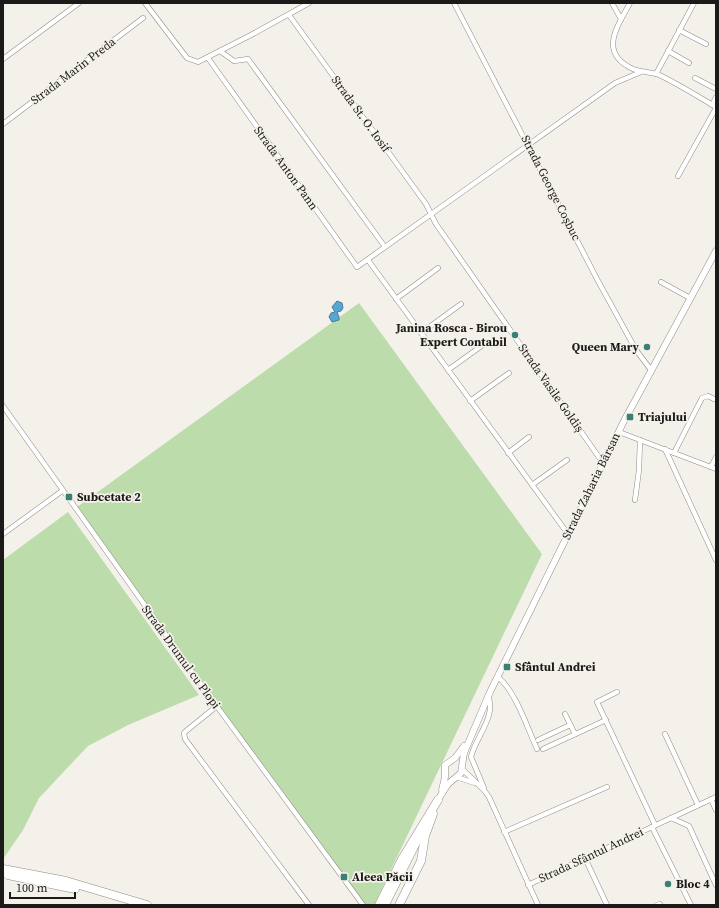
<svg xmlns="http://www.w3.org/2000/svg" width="719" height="908" font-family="'Source Serif 4',serif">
	<rect width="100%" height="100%" fill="#f4f1eb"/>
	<g fill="#bcdcac">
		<polygon points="359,303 542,554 374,905 360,905 77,507"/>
		<polygon points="68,512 199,695 128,725 88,746 39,798 23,830 3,859 3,560"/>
	</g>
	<polygon fill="#58a6d4" stroke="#467c9c" points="337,301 342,303 343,308 341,311 337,312 339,317 339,320 332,322 329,317 331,313 335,312 332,307"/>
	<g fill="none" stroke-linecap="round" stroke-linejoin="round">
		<g stroke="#908c87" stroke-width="5.5">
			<g id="street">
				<polyline points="145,3 187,58 198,62 251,35 309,3"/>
				<polyline points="454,3 597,279 636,350 651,370"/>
				<polyline points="612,3 621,19"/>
				<path d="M630 3C617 27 598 53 633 69 641 72 650 72 657 74 677 83 697 96 716 107"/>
				<polyline points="289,15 426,204 436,224 603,463"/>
				<polyline points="679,30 706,44"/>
				<polyline points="220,51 234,61 248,59 385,247"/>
				<polyline points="668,51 689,63"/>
				<polyline points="208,58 357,267 615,83 641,72"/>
				<polyline points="3,59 79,3"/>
				<polyline points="656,74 694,3"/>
				<polyline points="695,78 716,89"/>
				<polyline points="712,105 716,97"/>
				<polyline points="3,124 143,18"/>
				<polyline points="678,176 716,108"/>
				<polyline points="368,260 568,534"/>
				<polyline points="661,282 690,298"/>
				<polyline points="396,299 438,268"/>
				<polyline points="421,333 461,304"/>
				<polyline points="448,370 487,342"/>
				<polyline points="470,401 509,373"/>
				<polyline points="3,406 213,701 363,905"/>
				<polyline points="619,432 716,469"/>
				<polyline points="665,449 716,560"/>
				<polyline points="508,453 529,437"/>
				<polyline points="674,453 702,398 708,396 714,399"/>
				<polyline points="711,467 716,457"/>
				<polyline points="532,485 567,460"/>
				<polyline points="635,500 639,470 640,440"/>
				<polyline points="3,534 62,491"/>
				<path d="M498 677C516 692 527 727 537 749"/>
				<polyline points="617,692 597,702 655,825"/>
				<polyline points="217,706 186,731 184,733 185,739 309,905"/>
				<polyline points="565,714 575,734"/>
				<polyline points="665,734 698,805"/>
				<polyline points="538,740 570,725"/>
				<polyline points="543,749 606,720"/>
				<polyline points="462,769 484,790 489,797 538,905"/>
				<polyline points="456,777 475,783"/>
				<path d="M484 788 471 757C475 738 497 716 488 696"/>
				<polyline points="711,799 716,810"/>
				<polyline points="671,818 689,826 716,885"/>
				<polyline points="652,827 691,905"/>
				<polyline points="504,832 607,787"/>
				<polyline points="585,858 607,905"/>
				<polyline points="528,885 716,797"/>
				<polyline points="657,905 660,904"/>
			</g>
		</g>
		<g stroke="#908c87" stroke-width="7">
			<g id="secondary">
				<polyline points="442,790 445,777 445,765 455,758 464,746"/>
				<polyline points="436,803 448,784 461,773 464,753 490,692 624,421 716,251"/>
				<polyline points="386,905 422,833"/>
			</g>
		</g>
		<g stroke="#908c87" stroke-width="9">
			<g id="highway">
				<polyline points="3,869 66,881 147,905"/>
				<polyline points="8,875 75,889"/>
				<polyline points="379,905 402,859 438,800"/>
				<polyline points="399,905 421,861 425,836 433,814"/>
			</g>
		</g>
		<use href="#street" stroke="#fff" stroke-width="4.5"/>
		<use href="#secondary" stroke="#fff" stroke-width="6"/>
		<use href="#highway" stroke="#fff" stroke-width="8"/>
	</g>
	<g fill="#3b8075" stroke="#f4f1eb" stroke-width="1.5">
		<circle cx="515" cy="335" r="4"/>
		<circle cx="647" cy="347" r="4"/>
		<rect x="626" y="413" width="8" height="8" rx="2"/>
		<rect x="65" y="493" width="8" height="8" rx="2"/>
		<rect x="503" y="663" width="8" height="8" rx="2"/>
		<rect x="340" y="873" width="8" height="8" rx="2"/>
		<circle cx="668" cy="884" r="4"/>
	</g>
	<g text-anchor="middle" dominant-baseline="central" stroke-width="3.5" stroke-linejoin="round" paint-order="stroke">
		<g font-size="12" fill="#1c1a18" stroke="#f4f1eb">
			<text transform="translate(73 71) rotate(-37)">Strada Marin Preda</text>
			<text transform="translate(361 114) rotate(54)">Strada St. O. Iosif</text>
			<text transform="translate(286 168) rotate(54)">Strada Anton Pann</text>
			<text transform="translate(551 188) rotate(63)">Strada George Coșbuc</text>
			<text transform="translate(551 388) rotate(55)">Strada Vasile Goldiș</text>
			<text transform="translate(591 486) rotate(-64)">Strada Zaharia Bârsan</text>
			<text transform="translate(181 657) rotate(54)">Strada Drumul cu Plopi</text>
			<text transform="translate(591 855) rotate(-25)">Strada Sfântul Andrei</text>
		</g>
		<g font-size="12" font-weight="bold" fill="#1c1a18" stroke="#f4f1eb" text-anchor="start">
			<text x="507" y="328" text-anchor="end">Janina Rosca - Birou<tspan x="507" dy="14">Expert Contabil</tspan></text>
			<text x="639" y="347" text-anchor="end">Queen Mary</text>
			<text x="638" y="417">Triajului</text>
			<text x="77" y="497">Subcetate 2</text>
			<text x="515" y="667">Sfântul Andrei</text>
			<text x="352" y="877">Aleea Păcii</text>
			<text x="676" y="884">Bloc 4</text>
		</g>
	</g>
	<rect width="719" height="908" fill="none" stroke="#1c1a18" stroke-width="8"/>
	<path d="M10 892v6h65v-6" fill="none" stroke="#1c1a18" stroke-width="2"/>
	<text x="16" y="892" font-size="12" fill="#1c1a18" stroke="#f4f1eb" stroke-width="3" paint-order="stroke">100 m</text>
</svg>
